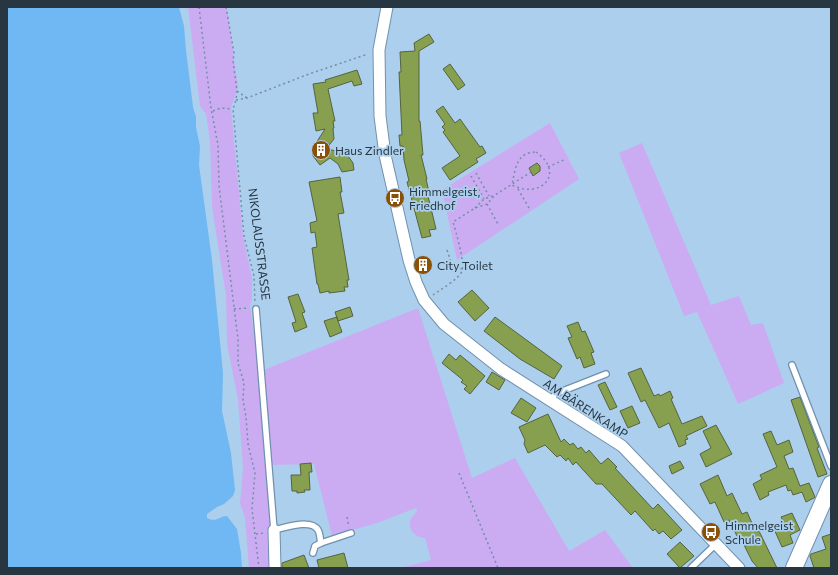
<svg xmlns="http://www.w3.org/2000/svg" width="838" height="575" font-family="Commissioner,sans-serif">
	<rect width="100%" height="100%" fill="#accfed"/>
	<g fill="#cbacf3">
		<polygon points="188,7 227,7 238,87 231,108 243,236 252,278 252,298 250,306 259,369 274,568 249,568 245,518 240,503 243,468 238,400 227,344 226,296 212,207 210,142 206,114 200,106"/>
		<polygon points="550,123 579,179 457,260 442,190"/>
		<polygon points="642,143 711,305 739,296 751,325 763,323 784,383 738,404 697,312 684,316 619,153"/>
		<path d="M418 308 472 478 515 458 569 551 605 530 633 568H401L431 560 425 538C410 537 404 521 417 512L416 508 377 523 332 536 314 464 271 465 264 370Z"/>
	</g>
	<path fill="#6fb8f3" d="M7 7H179L184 26 186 50 193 107 196 117V127L200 146 199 165 212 260 223 373 222 411 231 453 235 490 233 496 224 504 217 507 207 514V518C217 523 219 516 227 516L237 529 241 553 242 568H7Z"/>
	<g fill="#86a04f" stroke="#56633f">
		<polygon points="429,34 434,42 419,51 419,121 420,121 423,155 421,155 427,179 426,179 430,196 428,196 436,229 429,230 431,236 422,238 407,182 409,181 404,160 403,146 400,146 399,135 402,135 399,72 401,72 400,52 415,51 414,43"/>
		<polygon points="450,64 465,85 458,90 443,69"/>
		<polygon points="357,70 362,84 354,86 352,81 328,89 335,121 333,121 334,128 333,128 334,139 326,149 342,152 348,156 353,163 354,170 342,172 338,164 330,158 320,165 313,156 313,147 316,146 316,143 325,129 316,131 313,113 318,113 313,84 326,82 325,80"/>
		<polygon points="443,106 455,123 460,119 480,147 482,146 486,153 476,159 478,162 450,180 442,168 460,156 443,132 445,130 442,127 445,124 436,111"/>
		<polygon points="537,163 540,166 540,171 533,176 529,168"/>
		<polygon points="340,177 342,192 340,192 344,213 338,214 349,280 347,280 348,287 344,287 345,291 329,293 329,291 320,293 318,284 317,284 312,248 317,247 315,232 311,233 310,223 317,221 309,182"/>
		<polygon points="472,290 489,308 475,321 458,302"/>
		<polygon points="298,294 305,312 302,313 307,327 295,332 292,323 296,322 288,297"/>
		<polygon points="350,307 353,316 338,321 342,332 330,337 324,321 337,317 338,321 335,312"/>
		<polygon points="495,317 562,366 554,379 520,359 484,331"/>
		<polygon points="578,322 582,332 585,331 594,352 591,353 595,364 584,368 580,357 577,359 568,338 572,337 567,326"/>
		<polygon points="449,354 456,360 460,355 485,376 470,394 464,389 467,386 461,382 463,380 442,363"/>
		<polygon points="641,368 654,396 659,394 660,396 670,391 673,398 671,399 682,424 702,416 707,426 686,436 688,439 685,440 686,444 679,447 669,423 659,428 645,400 641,402 628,373"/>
		<polygon points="492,372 505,380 499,390 486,382"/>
		<polygon points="605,382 617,407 610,410 598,385"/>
		<polygon points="800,397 819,447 817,448 827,474 818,477 791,400"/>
		<polygon points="521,398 536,408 527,422 511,413"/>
		<polygon points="632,406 640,423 628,428 620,411"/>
		<polygon points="548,414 561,442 564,439 570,445 573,443 578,449 581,447 586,453 589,450 601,464 608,458 617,467 615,468 653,509 658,504 682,530 671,539 663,531 659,534 655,529 653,531 635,511 631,515 602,484 596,484 576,462 573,465 568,458 566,461 560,455 557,457 545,445 528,453 524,444 525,440 519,427"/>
		<polygon points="716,425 732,454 706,467 700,454 711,448 703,431"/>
		<polygon points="771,431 777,445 789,440 793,452 784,456 789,469 793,468 800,486 809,483 815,497 814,498 806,502 802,492 793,495 791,490 788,491 786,485 768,492 769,495 760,500 753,484 762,479 760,475 777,467 763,434"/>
		<polygon points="680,461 684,468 672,474 669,466"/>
		<polygon points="311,463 312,472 309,472 310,490 304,490 305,492 297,493 297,491 292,491 291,475 301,475 300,464"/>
		<polygon points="718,475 727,496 732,493 742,514 747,512 756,532 759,531 777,568 758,568 752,561 741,539 739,540 729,520 724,522 715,502 710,504 700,484"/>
		<polygon points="792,513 800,530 790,535 793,543 782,547 774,529 785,525 781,517"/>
		<polygon points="831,534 831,568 814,568 810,556 811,554 826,549 822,537"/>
		<polygon points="680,542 694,556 680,568 667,554"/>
		<polygon points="344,553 348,568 319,568 317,560"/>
		<polygon points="304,555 309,568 282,568 282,563"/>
	</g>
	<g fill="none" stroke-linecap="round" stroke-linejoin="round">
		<g stroke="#7091ad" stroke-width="8">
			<g id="lane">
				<path d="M256 309 274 530C284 528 311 518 318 530 320 533 320 539 321 543"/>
				<polyline points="792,365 831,466"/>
				<polyline points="551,401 555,394 606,374"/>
				<polyline points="313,553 315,546 321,543 351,533"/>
				<polyline points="691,568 716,544"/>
			</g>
		</g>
		<g stroke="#7091ad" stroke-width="13">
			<g id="street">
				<polyline points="387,7 379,50 380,116 385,155 409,260 416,282 424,300 444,324 501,369 622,446 739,568"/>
				<polyline points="274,530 275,568"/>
			</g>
		</g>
		<g stroke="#7091ad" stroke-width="18">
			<polyline id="secondary" points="794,568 831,484"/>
		</g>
		<g stroke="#748ea4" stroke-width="1.5" stroke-dasharray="2 3" stroke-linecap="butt">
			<polyline points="199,7 211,108 218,145 219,186 238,339 238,363 244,383 243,400 246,417 248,444 255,473 252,509 259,568"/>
			<polyline points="226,7 234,53 233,61 237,91 236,100 233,109 244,236 254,276 255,302"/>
			<polyline points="237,91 247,98"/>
			<polyline points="236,100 247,98 309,74 368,54"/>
			<polyline points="213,111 221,108 232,109"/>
			<path d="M536 152C566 173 541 200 512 185 515 170 516 152 536 152Z"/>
			<polyline points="548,167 566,159"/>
			<polyline points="476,173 489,196"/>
			<polyline points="471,176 484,199"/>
			<polyline points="518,189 529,208"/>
			<polyline points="487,204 499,226"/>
			<polyline points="475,208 484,199 495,195"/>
			<polyline points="447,250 452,265 458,268 463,269"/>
			<path d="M433 295C440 290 459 279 462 271 465 263 456 232 453 222L475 208 487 204 495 195 531 172"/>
			<polyline points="234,309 249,308"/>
			<polyline points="459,473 498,568"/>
			<polyline points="347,517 349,527"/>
			<polyline points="256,534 264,533"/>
		</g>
		<use href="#lane" stroke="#fff" stroke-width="5.5"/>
		<use href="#street" stroke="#fff" stroke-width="11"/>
		<use href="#secondary" stroke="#fff" stroke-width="16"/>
	</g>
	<defs>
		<g id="building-disc" transform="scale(1)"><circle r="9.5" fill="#895006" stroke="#accfed"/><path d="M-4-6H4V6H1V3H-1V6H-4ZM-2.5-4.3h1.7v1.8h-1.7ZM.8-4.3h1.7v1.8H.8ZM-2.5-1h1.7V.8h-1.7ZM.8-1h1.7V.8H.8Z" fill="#fff"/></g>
		<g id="bus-disc" transform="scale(1)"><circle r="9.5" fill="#895006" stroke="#accfed"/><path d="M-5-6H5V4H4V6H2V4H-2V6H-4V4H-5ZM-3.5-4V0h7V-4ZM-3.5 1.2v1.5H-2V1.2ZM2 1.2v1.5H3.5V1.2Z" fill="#fff"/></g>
	</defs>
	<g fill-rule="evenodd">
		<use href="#building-disc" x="321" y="150"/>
		<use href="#bus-disc" x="395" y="198"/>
		<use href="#building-disc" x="423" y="265"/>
		<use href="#bus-disc" x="711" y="532"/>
	</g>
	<g text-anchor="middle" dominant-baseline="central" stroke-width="3.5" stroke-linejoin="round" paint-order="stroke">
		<g font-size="12" fill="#273641" stroke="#accfed" text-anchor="start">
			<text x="335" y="150">Haus Zindler</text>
			<text x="409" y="191">Himmelgeist,<tspan x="409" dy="14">Friedhof</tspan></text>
			<text x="437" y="265">City Toilet</text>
			<text x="725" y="525">Himmelgeist<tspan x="725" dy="14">Schule</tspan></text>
		</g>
		<g font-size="12" fill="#273641" stroke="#accfed">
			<text transform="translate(260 244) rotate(83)">NIKOLAUSSTRASSE</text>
			<text transform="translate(586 408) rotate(33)">AM BÄRENKAMP</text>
		</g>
	</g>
	<rect width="838" height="575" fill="none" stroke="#273641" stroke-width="16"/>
</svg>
